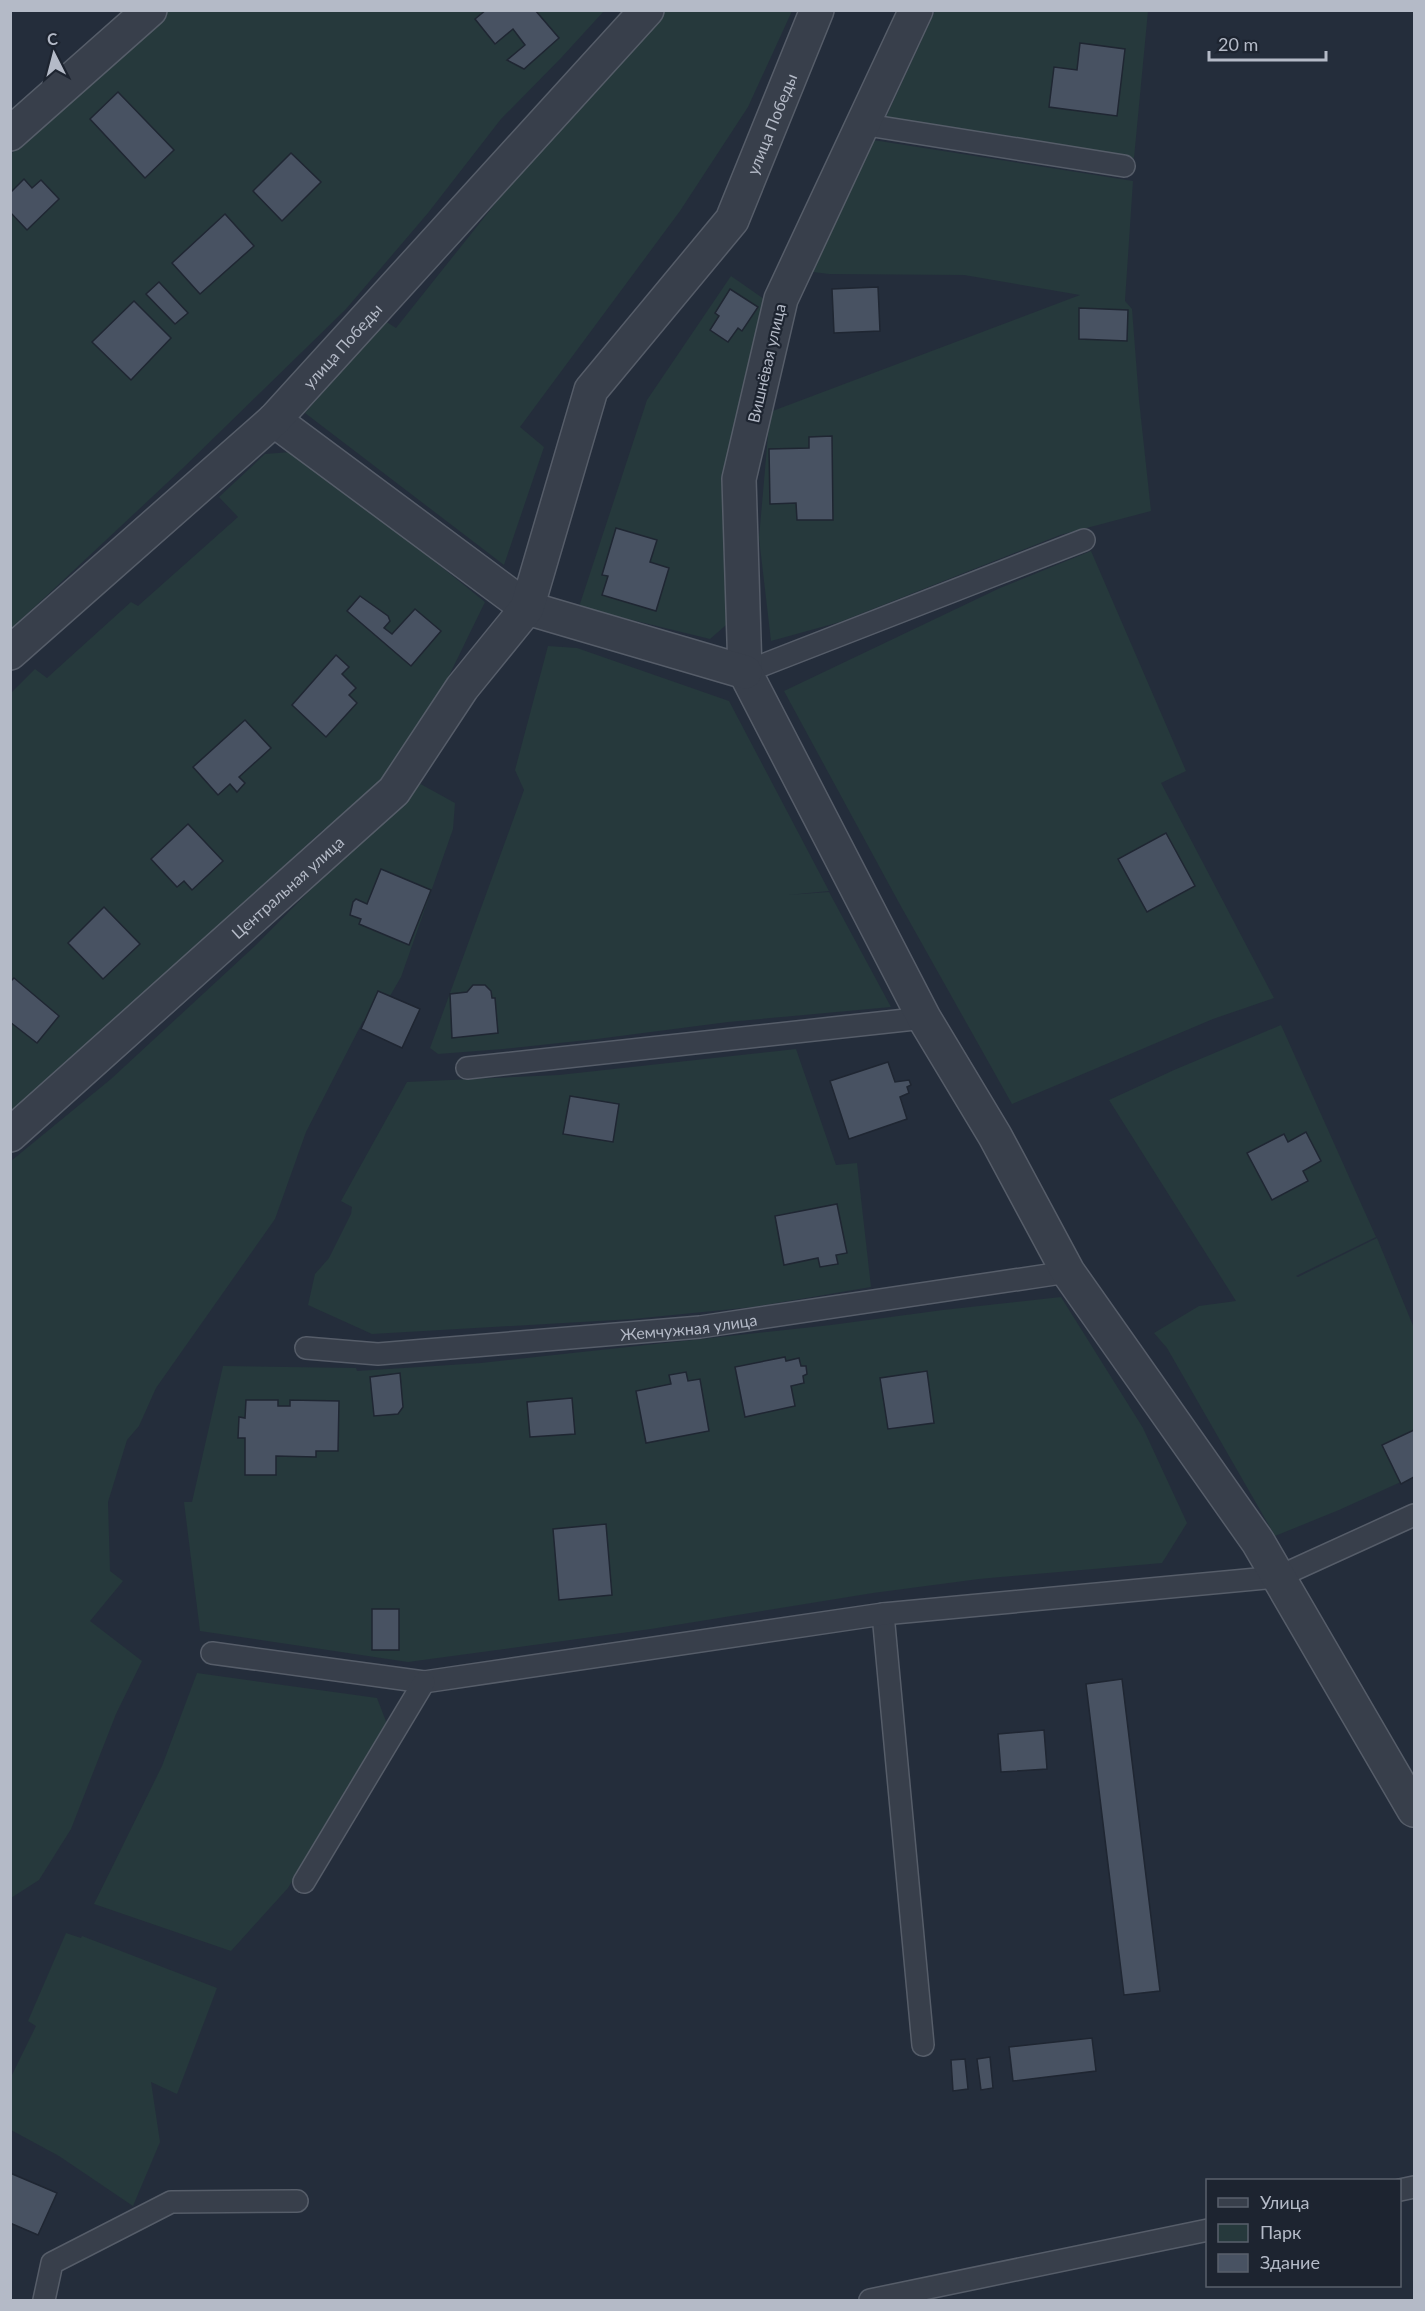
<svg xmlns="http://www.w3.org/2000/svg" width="1425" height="2311" font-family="Lato,sans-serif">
	<rect width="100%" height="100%" fill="#242d3b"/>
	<g fill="#26393c">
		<polygon points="166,11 604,11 561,58 501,119 428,213 346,309 183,468 11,629 11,154"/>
		<polygon points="653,11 792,11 748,107 680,211 520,427 544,447 504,565 305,413 385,321 396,328 565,116"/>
		<polygon points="935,11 1148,11 1134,158 1010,136 886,117"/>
		<polygon points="873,140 1133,181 1125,301 1132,309 1139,400 1151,511 1060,535 840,622 771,641 759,538 770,412 1080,295 964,275 829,274 813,272"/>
		<polygon points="731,276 767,301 733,619 710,639 579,607 647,400"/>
		<polygon points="291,452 310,461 485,602 444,686 388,782 328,832 324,829 188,955 11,1113 11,693 35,669 47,678 131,602 138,606 238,517 219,497 265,454"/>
		<polygon points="1091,551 1186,771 1161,783 1274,998 1213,1019 1012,1104 898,901 784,691 1000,588"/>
		<polygon points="548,646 577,648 729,701 829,891 788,895 829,892 891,1007 728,1022 597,1039 503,1049 438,1054 430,1048 524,790 515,770"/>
		<polygon points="417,782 455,803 453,829 401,977 372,1027 363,1021 306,1132 275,1219 156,1388 139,1426 127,1440 108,1502 110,1571 123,1581 90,1621 142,1661 116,1714 71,1829 39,1880 11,1898 11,1161 111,1079 257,944"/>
		<polygon points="1281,1025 1376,1237 1296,1276 1298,1277 1377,1238 1414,1328 1414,1476 1339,1510 1275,1536 1167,1348 1154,1333 1199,1306 1236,1301 1109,1100 1174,1070"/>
		<polygon points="796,1049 836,1165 857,1163 871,1287 753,1307 633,1319 372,1334 308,1305 315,1274 329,1258 351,1214 352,1207 341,1201 407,1082 559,1075"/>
		<polygon points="1061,1297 1143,1428 1187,1523 1162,1563 979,1579 873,1593 651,1629 408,1662 200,1631 184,1502 192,1502 223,1366 356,1368 357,1371 481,1363 831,1325 943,1310"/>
		<polygon points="197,1673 377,1698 387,1724 288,1888 231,1951 94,1904 162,1766"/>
		<polygon points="66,1933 81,1938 82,1936 217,1988 177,2094 151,2082 160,2142 133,2206 59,2156 11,2130 11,2077 36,2026 28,2021"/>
	</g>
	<g fill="#485262" stroke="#1f2632" stroke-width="1.5">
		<polygon points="486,10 535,10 559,38 524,69 507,60 525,45 513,29 495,44 475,19"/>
		<polygon points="1080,43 1125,49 1117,116 1049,107 1054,67 1077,70"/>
		<polygon points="118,92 174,150 145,178 90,119"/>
		<polygon points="291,153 321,182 282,221 253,191"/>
		<polygon points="24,179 32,188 41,180 59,199 27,230 10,212 10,193"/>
		<polygon points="225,214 254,246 200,294 172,263"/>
		<polygon points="159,282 188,313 175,324 146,294"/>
		<polygon points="878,287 880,331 834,333 832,289"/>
		<polygon points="730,289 758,307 742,331 738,328 728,342 710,330 719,316 715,313"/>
		<polygon points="134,301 171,338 131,380 92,342"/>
		<polygon points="1079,308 1128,310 1127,341 1079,339"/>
		<polygon points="832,436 833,520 797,520 796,503 770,504 769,449 809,448 809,437"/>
		<polygon points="616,528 657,540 650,562 669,568 656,611 602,595 608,576 602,575"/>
		<polygon points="360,596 388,616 390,621 384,628 392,634 415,609 441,631 411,666 347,611"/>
		<polygon points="336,655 349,667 342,674 356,688 349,695 357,703 326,737 292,705"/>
		<polygon points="245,720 271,748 239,777 245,783 237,792 230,784 218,795 193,767"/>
		<polygon points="188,824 223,861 192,890 184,881 177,887 151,859"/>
		<polygon points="1166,833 1195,886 1147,912 1118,859"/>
		<polygon points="381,869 431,890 409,945 359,924 361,919 350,915 353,902 356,899 367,904"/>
		<polygon points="104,907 140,944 103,979 68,943"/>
		<polygon points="14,978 59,1016 37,1043 10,1022 10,982"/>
		<polygon points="473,985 485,985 491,991 492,998 495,998 498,1033 452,1038 450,994 467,992"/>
		<polygon points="378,991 420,1009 402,1048 361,1029"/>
		<polygon points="888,1062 895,1082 909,1080 911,1085 907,1087 909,1093 900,1097 907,1119 849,1139 830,1081"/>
		<polygon points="570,1096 619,1104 613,1142 563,1134"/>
		<polygon points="1306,1132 1321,1161 1303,1171 1308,1181 1272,1200 1247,1153 1284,1134 1288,1142"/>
		<polygon points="837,1204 847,1253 836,1255 838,1264 820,1267 818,1258 784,1265 775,1216"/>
		<polygon points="785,1357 786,1361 799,1358 801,1366 806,1366 807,1374 803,1376 804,1383 791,1386 795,1406 745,1417 735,1367"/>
		<polygon points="927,1371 934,1423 888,1429 880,1378"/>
		<polygon points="686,1372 688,1381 700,1379 709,1431 646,1443 636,1391 671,1384 669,1375"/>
		<polygon points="400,1373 403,1407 398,1414 374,1416 370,1377"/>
		<polygon points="572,1398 575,1434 530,1437 527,1402"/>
		<polygon points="246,1400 278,1400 278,1406 290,1406 290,1400 339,1401 338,1451 316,1451 316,1457 276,1456 276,1475 245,1475 245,1438 238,1438 239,1417 245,1418"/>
		<polygon points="1414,1430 1414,1477 1401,1484 1382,1445"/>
		<polygon points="606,1524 612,1595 559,1600 553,1529"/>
		<rect x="372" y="1609" width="27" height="41"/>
		<polygon points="1122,1679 1160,1991 1124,1995 1086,1684"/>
		<polygon points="1044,1730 1047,1769 1001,1772 998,1734"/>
		<polygon points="1092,2038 1096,2071 1013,2081 1009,2047"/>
		<polygon points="990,2057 993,2088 981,2090 977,2059"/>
		<polygon points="965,2059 968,2089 953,2091 951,2060"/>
		<polygon points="10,2173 57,2193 38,2235 10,2223"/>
	</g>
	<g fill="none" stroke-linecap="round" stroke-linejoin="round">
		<g stroke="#565d69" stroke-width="24">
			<g id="lane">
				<polyline points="861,124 1124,166"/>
				<polyline points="745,672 1084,540"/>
				<polyline points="467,1068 924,1018"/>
				<path id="s1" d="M306 1348 378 1354 700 1327 1068 1272"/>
				<polyline points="883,1614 923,2045"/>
				<polyline points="212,1653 424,1682 883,1614 1278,1577 1414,1515"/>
				<polyline points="304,1882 424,1682"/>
				<polyline points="1400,2190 1414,2187"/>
				<polyline points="44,2300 52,2263 171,2202 297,2201"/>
				<polyline points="870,2300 1208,2230"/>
			</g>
		</g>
		<g stroke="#565d69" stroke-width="36">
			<g id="street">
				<polyline points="916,10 781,299 739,479 745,672 924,1018 995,1136 1068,1272 1258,1542 1414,1810"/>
				<polyline points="10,134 150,10"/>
				<polyline points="274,420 527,608 745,672"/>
				<path id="s2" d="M10 653 274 420 647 10"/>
				<path id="s3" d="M10 1135 394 791 462 688 527 608 591 390 732 220 817 10"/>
			</g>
		</g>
		<use href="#lane" stroke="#383f4b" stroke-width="21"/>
		<use href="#street" stroke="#383f4b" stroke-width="33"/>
	</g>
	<g text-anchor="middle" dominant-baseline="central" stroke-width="4.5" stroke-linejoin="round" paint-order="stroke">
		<g font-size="16" fill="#b4bac7" stroke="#1d2430">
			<text stroke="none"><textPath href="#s3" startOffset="1294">улица Победы</textPath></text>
			<text stroke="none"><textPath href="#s2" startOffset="453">улица Победы</textPath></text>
			<text transform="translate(766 363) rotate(-77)">Вишнёвая улица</text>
			<text stroke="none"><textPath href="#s3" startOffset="372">Центральная улица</textPath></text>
			<text stroke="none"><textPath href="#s1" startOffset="384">Жемчужная улица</textPath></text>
		</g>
	</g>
	<rect width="1425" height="2311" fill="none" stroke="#b4bac7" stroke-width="24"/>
	<rect x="1206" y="2179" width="195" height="108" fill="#1d2430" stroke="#59606c" stroke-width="1.5"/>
	<rect x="1218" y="2198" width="30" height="9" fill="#383f4b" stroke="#59606c" stroke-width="1.5"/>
	<text x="1260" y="2209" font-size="18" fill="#b4bac7">Улица</text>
	<rect x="1218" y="2224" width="30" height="18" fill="#26393c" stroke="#59606c" stroke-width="1.5"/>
	<text x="1260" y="2239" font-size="18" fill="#b4bac7">Парк</text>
	<rect x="1218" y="2254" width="30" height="18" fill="#485262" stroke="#59606c" stroke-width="1.5"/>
	<text x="1260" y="2269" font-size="18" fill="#b4bac7">Здание</text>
	<g transform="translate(54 54) rotate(354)" stroke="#1d2430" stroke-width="4.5" paint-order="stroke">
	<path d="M0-4.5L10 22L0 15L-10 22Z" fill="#b4bac7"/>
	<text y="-9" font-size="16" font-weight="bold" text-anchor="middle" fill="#b4bac7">С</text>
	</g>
	<path d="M1209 51v9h117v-9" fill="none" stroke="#b4bac7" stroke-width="3"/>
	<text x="1218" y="51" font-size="18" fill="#b4bac7" stroke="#1d2430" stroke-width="4.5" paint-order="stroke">20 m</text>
</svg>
